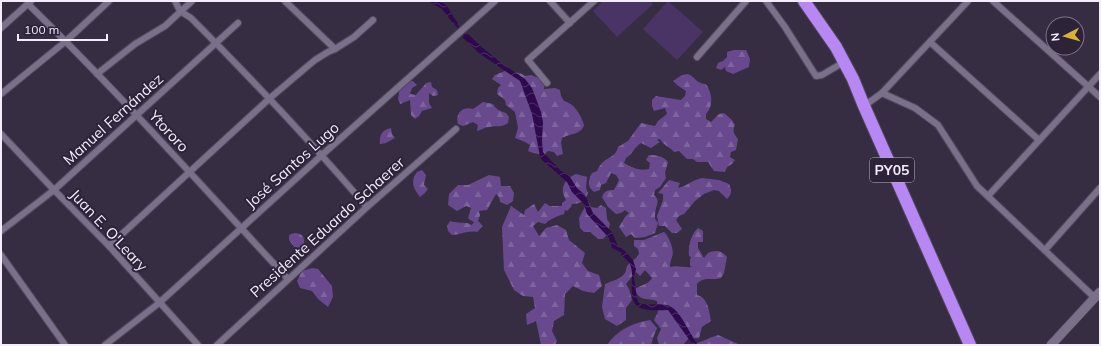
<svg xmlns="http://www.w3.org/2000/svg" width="1101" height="346" font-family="Mulish,sans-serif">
	<defs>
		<pattern id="forest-firs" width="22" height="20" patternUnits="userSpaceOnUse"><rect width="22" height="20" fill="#68498e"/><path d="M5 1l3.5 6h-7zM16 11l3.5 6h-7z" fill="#7e649f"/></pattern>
		<pattern id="water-waves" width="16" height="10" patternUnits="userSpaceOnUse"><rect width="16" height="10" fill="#2e0a4d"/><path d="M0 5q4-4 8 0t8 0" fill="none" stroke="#4d2e68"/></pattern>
	</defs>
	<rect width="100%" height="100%" fill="#362d43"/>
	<g fill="url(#forest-firs)">
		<polygon points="734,50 746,50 750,59 749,67 733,74 726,71 725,67 721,70 716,68 718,63 723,61 727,57 727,52"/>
		<path d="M505 71 520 73 525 76 531 75 541 79 545 83 544 89 555 88 560 90 561 96 564 101C574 103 581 115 584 125 581 135 571 133 562 138L561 143 563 154 557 156 554 152 548 151 544 155 533 153 528 151 530 145 525 142 515 138 518 128 515 112 506 105 505 100 497 94 498 88 501 85 492 79 495 75Z"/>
		<path d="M688 74C695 77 697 84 706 84 712 93 714 106 706 114V119L711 122 719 114 724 113 732 120 735 125C732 131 734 134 738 139L736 150 731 152 730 157 735 160 732 164 727 167 725 172 714 171 708 162H697L693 159H687L679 151 674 152C669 146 664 146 660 139L657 140 660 142 651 148 641 143C634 147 633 154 626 158L624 163C633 168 639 171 649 169L650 163 646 160 649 155C656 155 664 156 668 162L665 173 666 178 660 187 655 190 654 195C659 200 658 202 656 208 655 211 655 216 655 219L658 223 655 233 645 237 635 238 631 234 626 237 619 227 625 217 629 213 625 210 621 213 616 214 608 207 602 197C604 191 607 190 614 190L619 180 616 175 611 173 606 183 601 185 600 190 594 192C587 186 588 181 592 173L597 171C604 155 615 160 618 147L628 141 641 123 655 126 658 121 667 114 665 108 654 111 652 106V100L656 96 681 100 685 96 686 91 677 85 673 81 682 75Z"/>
		<path d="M408 81H413L417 85 412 88 410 94 416 95C419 90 423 88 426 83L431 82 432 87 437 90 438 95 433 96 429 93V103L432 108 422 111 419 116 415 119 411 115 410 100 400 104 398 99 400 88Z"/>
		<path d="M483 102 493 104C496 109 499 111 506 113L509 117 508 123C501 128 497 125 489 127 484 127 482 130 477 131L478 125 473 122 463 126 458 124C455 114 462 106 473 109Z"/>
		<path d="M391 128 392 134 395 138 386 143 380 144C379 135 382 130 391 128Z"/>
		<path d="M422 170 426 175 424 185 428 189 425 193 420 197C413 188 410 181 417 172Z"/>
		<path d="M576 174 587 177 586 188 588 193C585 201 580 204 572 204L571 207 567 211 565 210 564 214C557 216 550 219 545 224L538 222 533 226 539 236 546 228 557 225 566 230 569 240 585 253 582 263 588 271 599 275 602 286 594 293 583 291 573 286 565 294 564 315 554 321 552 331 557 341 555 345H541L536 321 527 325 526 314 535 308 533 297 523 296 514 290 504 270 502 227 511 206 524 215 525 210 534 204 538 212 545 203 550 206H562V203L566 200C559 189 564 179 576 174Z"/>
		<path d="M489 175 500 177 501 186H510L514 193 513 201 507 205 500 202 499 197 496 194 487 210 479 211 480 215 478 221 483 226 477 232C468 230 460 235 452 235L448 231 447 226 450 221C457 224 465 221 472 225L474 222 470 220 468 218 471 208 466 206 457 211 448 205 449 194 458 185H468Z"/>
		<path d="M702 178 719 180 729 184C732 191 732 194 727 199L719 191 714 190 704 194 695 201 684 214 679 216 676 220 682 229 677 233H672L665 226H659L657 216 663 200V194L658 193 669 180 680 183 678 188C687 186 692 180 702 178Z"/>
		<polygon points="588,201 591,207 597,208 601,205 606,208 607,219 610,224 607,235 603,239 598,239 590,232 584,232 580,228 579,218"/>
		<path d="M698 228 703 231V242H698V248L704 258 708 253C716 250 721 250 727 257L724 273 721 278C712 281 704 276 697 284V295C708 298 709 310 711 321L702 327 699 338 688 339 683 345H659L657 338 661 329 654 320 658 312 657 301C647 298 638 301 635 289 642 284 648 285 652 278L645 270 640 276 636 272 626 284 629 289 632 300 626 308V320L617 326 605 319 602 307 605 284C612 281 621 279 625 273 626 271 626 268 627 266 630 262 636 259 639 254L638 249 634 246V240H644L664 232C669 236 675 251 672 257 671 261 670 262 670 267 677 265 684 268 692 267L690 266V260L691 257 689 256C688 247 691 234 698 228Z"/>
		<path d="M294 233C303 233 306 238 303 247L296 249 289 240V235Z"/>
		<polygon points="312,268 318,269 332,286 333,297 328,307 318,299 312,291 300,288 297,281 302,271"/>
		<path d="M650 320 657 328 653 338 651 345H607C617 330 633 323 650 320Z"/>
		<path d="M718 335 738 344 748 345H690C700 343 708 338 718 335Z"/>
	</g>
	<g fill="#4a3465">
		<polygon points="603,1 650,1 653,4 617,37 593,11"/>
		<polygon points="668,1 703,32 677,60 643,29"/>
	</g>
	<g fill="url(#water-waves)">
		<path d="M428 1C451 1 446 8 458 23L455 26 442 9Z"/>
		<path d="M467 33 484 49 500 62 525 79 532 88 541 112 543 122 542 141 543 152 561 171 568 174 577 188 585 195 593 213 612 232 618 246 625 251 633 260 636 269 634 277 637 299 639 303C648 306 658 303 667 305 680 308 690 335 698 345H693L668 310C660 310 651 311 643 309 624 304 636 277 630 264 628 260 624 258 621 255L622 253 612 248 609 238 587 214 584 204 572 192 567 182 542 160 540 157 532 114 520 81 480 54 462 37Z"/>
	</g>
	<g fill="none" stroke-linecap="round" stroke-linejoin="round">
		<polyline stroke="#2e0a4d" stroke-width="2" points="455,23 466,37"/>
		<g stroke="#51495c" stroke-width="8">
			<g id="street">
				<path d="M175 1 180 11 191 18C252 79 311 142 367 207"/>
				<polyline points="285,1 335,49"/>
				<polyline points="550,1 570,23"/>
				<polyline points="766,1 785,27 816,76 822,75 844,62"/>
				<polyline points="993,1 1100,97"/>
				<path d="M28 4C118 92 202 186 288 279"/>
				<polyline points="1,28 31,1"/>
				<polyline points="930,42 1039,140"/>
				<polyline points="697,57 746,1"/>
				<polyline points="97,74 135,44 165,26 192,1"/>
				<polyline points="547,83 528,60 594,1"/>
				<polyline points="882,93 915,108 938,125 977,186 1095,298"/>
				<polyline points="1,94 66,41 109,1"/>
				<polyline points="864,106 882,93 968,1"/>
				<polyline points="1,134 54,190 109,246 198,345"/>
				<polyline points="988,196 1100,74"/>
				<polyline points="1,231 54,190 238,23"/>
				<polyline points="109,246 270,98 303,70 315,60 328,52 335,49 354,37 373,20"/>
				<polyline points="1045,250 1100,188"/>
				<polyline points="1,255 65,345"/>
				<polyline points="105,345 159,303 322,155 495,1"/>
				<polyline points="217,345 367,207 456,129"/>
			</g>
		</g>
		<g stroke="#51495c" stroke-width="10">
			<polyline id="secondary" points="1051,345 1100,292"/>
		</g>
		<g stroke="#51495c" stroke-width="14">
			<polyline id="highway" points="804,1 836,47 853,79 864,106 970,345"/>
		</g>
		<use href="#street" stroke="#7a708a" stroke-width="6"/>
		<use href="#secondary" stroke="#7a708a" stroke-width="9"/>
		<use href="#highway" stroke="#b788f3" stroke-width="12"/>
	</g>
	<g text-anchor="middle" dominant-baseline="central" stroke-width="4" stroke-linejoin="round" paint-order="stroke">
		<rect fill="#2c2339" stroke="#b7b0c2" stroke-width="1" x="870" y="158" width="44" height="24" rx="3"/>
		<g font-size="14" font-weight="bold" fill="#f3edfc">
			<text x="892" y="170">PY05</text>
		</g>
		<g font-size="15" fill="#f3edfc" stroke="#2c2339">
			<text transform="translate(113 119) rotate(-42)">Manuel Fernández</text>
			<text transform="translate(169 131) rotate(47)">Ytororo</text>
			<text transform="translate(292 165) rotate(-42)">José Santos Lugo</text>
			<text transform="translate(327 227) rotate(-42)">Presidente Eduardo Schaerer</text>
			<text transform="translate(109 230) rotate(47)">Juan E. O'Leary</text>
		</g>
	</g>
	<rect width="1101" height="346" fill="none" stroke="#f3edfc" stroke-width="4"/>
	<g transform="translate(1065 36) rotate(264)"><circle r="19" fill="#2c2339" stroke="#7c7487"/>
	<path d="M0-3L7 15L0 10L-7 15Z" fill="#d7b434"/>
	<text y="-6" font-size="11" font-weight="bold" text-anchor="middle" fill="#f3edfc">N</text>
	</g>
	<path d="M18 34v6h89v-6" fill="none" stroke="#f3edfc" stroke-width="2"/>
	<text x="24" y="34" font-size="12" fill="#f3edfc" stroke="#2c2339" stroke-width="3" paint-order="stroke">100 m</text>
</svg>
